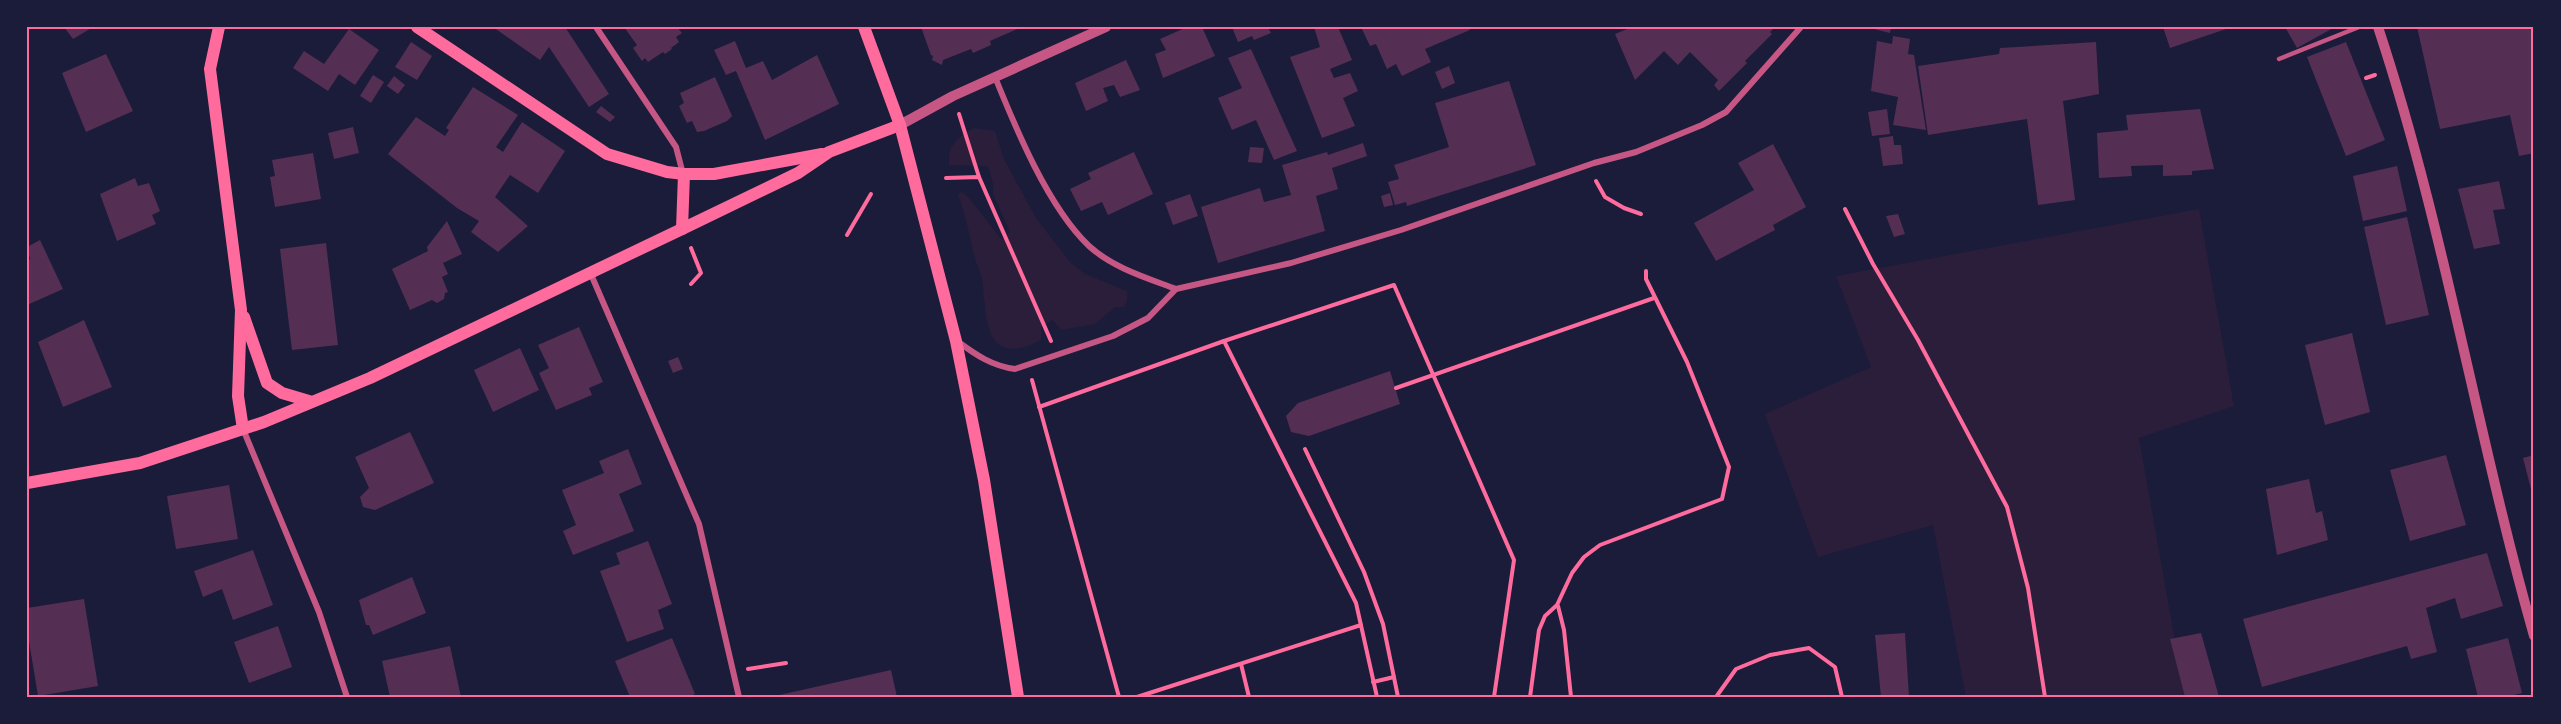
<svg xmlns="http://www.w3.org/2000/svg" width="2561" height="724" font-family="'Roboto Condensed',sans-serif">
	<rect width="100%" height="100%" fill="#1b1b3a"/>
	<g fill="#2a1e3b">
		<path d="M974 128 995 131 1004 159 1036 218 1070 262 1085 274 1127 291V301L1124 307H1115L1095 324 1061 330 1053 320 1041 327V340C1028 347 1009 354 997 343 984 331 985 296 982 280 981 273 978 268 976 262 970 239 966 217 958 194L962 192 969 198 1002 240 1010 232 993 194V184L988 166 949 165C947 145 958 137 974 128Z"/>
		<polygon points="2199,209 2234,406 2139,438 2185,697 1966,697 1933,525 1818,557 1765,414 1871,367 1836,276"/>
	</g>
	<g fill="#542f53">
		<polygon points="64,27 93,27 73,39"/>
		<polygon points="493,27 565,27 609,94 589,107 549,47 540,60"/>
		<polygon points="624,27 677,27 682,33 676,37 679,42 671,48 672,49 665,54 663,52 648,62 645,58 642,61 633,48 637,45"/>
		<polygon points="921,27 1022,27 990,41 991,45 973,53 971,49 943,60 942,65 932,60 933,56 931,55"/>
		<polygon points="1187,27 1202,27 1215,56 1163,78 1155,54 1166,50 1160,39"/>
		<polygon points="1232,27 1268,27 1271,33 1254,40 1252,36 1238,42"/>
		<polygon points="1314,27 1338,27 1352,60 1330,69 1334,78 1350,73 1358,91 1343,98 1355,126 1322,138 1290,57 1320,47"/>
		<polygon points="1361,27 1469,27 1470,30 1425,49 1431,62 1402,76 1396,64 1387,69 1376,44 1370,46"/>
		<polygon points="1632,27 1775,27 1770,32 1772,34 1745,61 1747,63 1719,91 1714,85 1718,80 1690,52 1678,65 1664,51 1635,80 1615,34"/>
		<polygon points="1866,27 1891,27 1890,33"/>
		<polygon points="2163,27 2232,27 2170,48"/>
		<polygon points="2285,27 2335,27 2297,48"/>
		<polygon points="2417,27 2534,27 2534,153 2519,156 2510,115 2440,129"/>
		<polygon points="349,29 379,50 355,85 339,74 328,91 293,68 304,51 324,64"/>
		<polygon points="1893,36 1910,39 1908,54 1914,55 1926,130 1893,125 1898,97 1871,91 1877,41 1892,44"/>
		<polygon points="735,41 746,68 763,61 772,80 817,55 839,104 765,140 736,71 726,75 714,50"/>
		<polygon points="411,42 432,56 417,80 395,67"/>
		<polygon points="2096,42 2099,94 2063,101 2075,200 2038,205 2027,119 1928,135 1918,66 1999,54 2000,48"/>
		<polygon points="2346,42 2385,140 2346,156 2307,57"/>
		<polygon points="1251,49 1297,151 1274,160 1256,120 1232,130 1218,98 1242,88 1228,58"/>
		<polygon points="106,54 133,111 86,132 62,73"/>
		<polygon points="1126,60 1140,90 1120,97 1114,85 1103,88 1108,101 1086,111 1075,83"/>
		<polygon points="1449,66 1455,83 1442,89 1435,72"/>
		<polygon points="373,75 384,82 371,103 360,96"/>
		<polygon points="394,76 405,85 398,94 387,86"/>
		<polygon points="715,77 732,116 727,121 704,131 697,132 692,121 687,123 679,106 684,103 680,93"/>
		<polygon points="1509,81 1536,165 1407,206 1406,202 1395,205 1388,182 1399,179 1394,165 1449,147 1435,103"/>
		<polygon points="473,87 518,115 496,147 503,152 522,122 565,151 538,193 510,175 495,197 528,226 498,252 471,232 479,221 457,208 388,154 416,117 445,136 449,130 446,128"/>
		<polygon points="601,106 615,117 610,122 596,112"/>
		<polygon points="1887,109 1890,134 1872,136 1868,112"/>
		<polygon points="2200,109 2214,169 2192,171 2192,175 2163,176 2163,165 2131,166 2132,176 2099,178 2097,133 2128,130 2126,115"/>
		<polygon points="353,127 359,153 334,159 328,133"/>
		<polygon points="1893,136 1894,145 1901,145 1903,164 1883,166 1879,138"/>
		<polygon points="1363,143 1367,156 1332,168 1338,189 1316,196 1325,231 1218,263 1201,207 1260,188 1264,202 1291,195 1282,165 1327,152 1328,155"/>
		<polygon points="1773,144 1806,207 1773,225 1775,230 1716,261 1694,223 1754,190 1738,163"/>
		<polygon points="1250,147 1264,148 1262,163 1248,162"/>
		<polygon points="1134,152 1153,194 1108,215 1102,202 1081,211 1070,189 1091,179 1088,173"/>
		<polygon points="313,153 321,199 275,207 270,177 275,176 272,160"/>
		<polygon points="2397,166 2407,211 2363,221 2353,176"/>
		<polygon points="135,178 138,186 149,183 160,211 152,215 156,224 117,241 100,194"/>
		<polygon points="2499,181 2505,209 2493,210 2500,244 2474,249 2458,189"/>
		<polygon points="1390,193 1393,205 1384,207 1381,196"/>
		<polygon points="1190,194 1198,216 1173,225 1165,203"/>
		<polygon points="1898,214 1905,234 1894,237 1886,216"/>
		<polygon points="2407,217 2429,315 2386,325 2364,227"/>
		<polygon points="447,221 462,254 443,263 448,274 442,277 448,292 445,293 444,299 437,303 432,300 410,310 392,269 428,251 427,247"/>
		<polygon points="40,240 63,289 27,305 27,260 30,259 27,247"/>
		<polygon points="326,243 338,345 292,350 280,249"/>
		<polygon points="84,320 112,387 63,407 38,342"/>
		<polygon points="579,327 603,382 589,388 592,395 556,410 539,373 549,368 538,345"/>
		<polygon points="2352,333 2370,412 2325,425 2305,345"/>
		<polygon points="520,348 539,390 493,412 474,370"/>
		<polygon points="678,357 683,369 673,373 668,361"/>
		<polygon points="1390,371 1400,404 1309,436 1291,432 1286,416 1298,403"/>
		<polygon points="410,432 434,483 375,510 363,507 360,497 369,488 355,457"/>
		<polygon points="628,449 642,484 619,494 634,531 573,555 563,531 576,525 562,490 604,473 599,461"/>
		<polygon points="2446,455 2466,525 2410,541 2390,470"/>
		<polygon points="2534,455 2534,497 2533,497 2523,458"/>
		<polygon points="2309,479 2316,513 2322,511 2328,540 2277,555 2266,489"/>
		<polygon points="229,485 238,539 176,549 167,496"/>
		<polygon points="648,541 672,604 658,610 664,629 627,642 600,571 620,564 616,553"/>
		<polygon points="253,550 273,605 233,620 222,589 203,597 194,571"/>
		<polygon points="2487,553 2503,606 2461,619 2455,598 2426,608 2437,652 2411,659 2407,646 2262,687 2243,619"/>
		<polygon points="412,577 426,613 373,635 369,625 366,625 359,600"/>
		<polygon points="84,599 98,686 38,696 27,629 27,608"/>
		<polygon points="278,626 292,667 249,683 234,642"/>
		<polygon points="1905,633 1909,697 1881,697 1875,635"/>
		<polygon points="2201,633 2219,697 2185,697 2170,639"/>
		<polygon points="672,638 695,694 687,697 630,697 615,661"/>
		<polygon points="2508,638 2522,693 2506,697 2478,697 2466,649"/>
		<polygon points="450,646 461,697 390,697 382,661"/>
		<polygon points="891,670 897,697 775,697 775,696"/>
	</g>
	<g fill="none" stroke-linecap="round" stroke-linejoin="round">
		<g stroke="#ff6b9d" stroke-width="4">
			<polyline points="2366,78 2375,75"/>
			<polyline points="959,114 979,177"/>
			<polyline points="946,178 979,177 1051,341"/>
			<polyline points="1596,181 1605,197 1624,208 1641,214"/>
			<polyline points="1845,209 1873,264 1918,340 2007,507 2028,588 2045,697"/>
			<polyline points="847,235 871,194"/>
			<polyline points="691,248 701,273 691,284"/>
			<polyline points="1224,341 1394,285 1514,560 1494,697"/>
			<polyline points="1032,380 1119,697"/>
			<polyline points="1396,388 1654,298"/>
			<polyline points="1039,407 1224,341 1356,603 1377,697"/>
			<polyline points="1305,449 1364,572 1383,624 1398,697"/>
			<polyline points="1558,606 1564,630 1571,697"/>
			<polyline points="1241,664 1249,697"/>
			<polyline points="748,669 786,663"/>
			<polyline points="1373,682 1394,677"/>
			<polyline points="1137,697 1361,625"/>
			<polyline points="1530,697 1539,630 1545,616 1557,605 1572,573 1584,557 1600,545 1722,499 1729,467 1687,362 1646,279 1646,271"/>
			<polyline points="1716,697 1736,669 1770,655 1809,648 1835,667 1842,697"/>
		</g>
		<polyline stroke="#c65784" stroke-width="4.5" points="2279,59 2359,27"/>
		<g stroke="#c65784" stroke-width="6">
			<polyline points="596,27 676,147 683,174"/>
			<path d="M995 77C1016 129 1048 207 1089 246 1113 268 1147 278 1176 289"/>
			<polyline points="590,272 699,524 739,697"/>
			<path d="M957 341C976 355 992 366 1015 369L1113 336 1148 318 1176 289 1291 263 1401 230 1594 163 1636 152 1702 125 1726 112 1801 27"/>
			<polyline points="243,429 319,612 347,697"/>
		</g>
		<g stroke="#c65784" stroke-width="10">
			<path d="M2378 27C2444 226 2477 435 2534 636"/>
			<polyline points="900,125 953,96 1106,27"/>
		</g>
		<g stroke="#ff6b9d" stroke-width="12">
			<polyline points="219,27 210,69 241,310 238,396 243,429"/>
			<polyline points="417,27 607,154 667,172 684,174 714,174 822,154"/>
			<polyline points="864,27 900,125 956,341 984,480 1018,697"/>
			<polyline points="682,229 684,174"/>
			<polyline points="244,317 267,383 282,393 309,401"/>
			<polyline points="27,483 140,463 264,422 370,378 682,229 798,173 829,152 900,125"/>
		</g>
	</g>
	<rect width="2561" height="724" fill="none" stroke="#1b1b3a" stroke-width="57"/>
	<rect x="28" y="28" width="2504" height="668" fill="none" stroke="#ff6b9d" stroke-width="2"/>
</svg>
